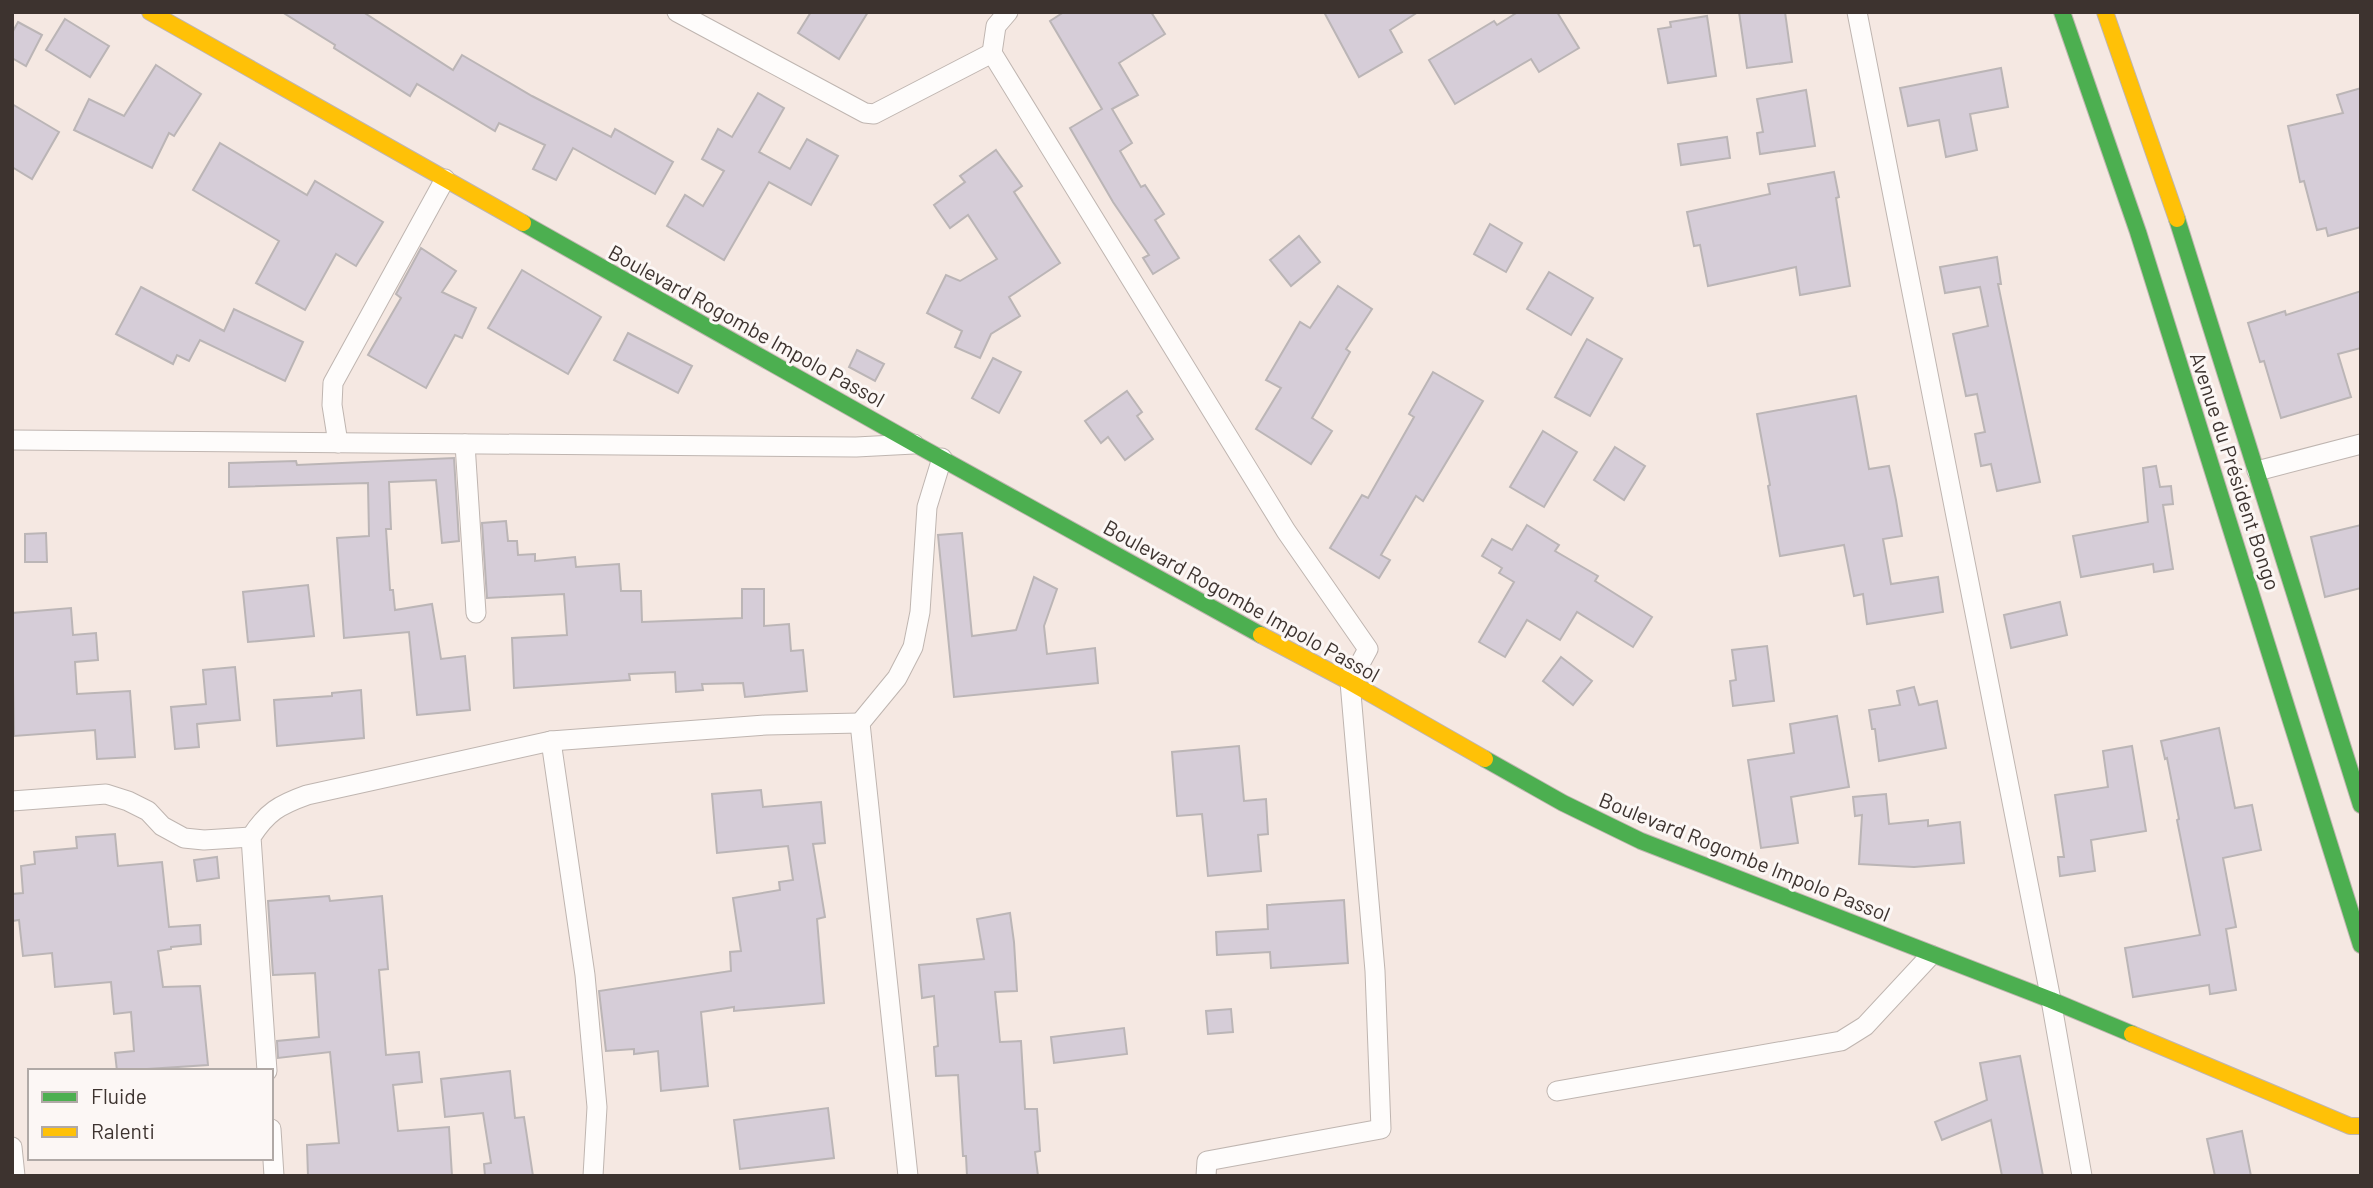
<svg xmlns="http://www.w3.org/2000/svg" width="2373" height="1188" font-family="Barlow,sans-serif">
	<rect width="100%" height="100%" fill="#f5e8e2"/>
	<g fill="#d6cdd8" stroke="#bbb5b6" stroke-width="2">
		<polygon points="282,12 363,12 453,70 462,55 532,96 611,137 615,129 673,162 655,194 573,148 556,180 533,169 545,145 499,123 495,131 417,84 410,96 334,48 335,45"/>
		<polygon points="811,12 868,12 839,59 798,33"/>
		<polygon points="1064,12 1151,12 1165,34 1119,63 1138,95 1112,109 1132,143 1120,151 1141,187 1145,185 1164,214 1155,220 1179,258 1153,274 1143,258 1149,255 1113,202 1070,128 1102,109 1050,21"/>
		<polygon points="1324,12 1418,12 1390,30 1402,52 1359,77"/>
		<polygon points="1518,12 1557,12 1579,48 1539,72 1531,59 1455,104 1429,60 1494,21 1497,25"/>
		<polygon points="1739,12 1785,12 1792,62 1747,68"/>
		<polygon points="1707,16 1716,76 1668,83 1658,29 1671,27 1670,22"/>
		<polygon points="65,19 109,46 90,77 46,50"/>
		<polygon points="18,22 42,35 26,66 12,58 12,33"/>
		<polygon points="156,65 201,94 174,136 169,133 152,168 74,130 89,99 124,116"/>
		<polygon points="2001,68 2008,107 1970,114 1977,150 1946,157 1939,120 1908,126 1900,88"/>
		<polygon points="2361,88 2361,227 2328,236 2326,228 2317,230 2304,181 2300,182 2288,126 2343,113 2337,95"/>
		<polygon points="1806,90 1815,146 1760,154 1757,133 1763,132 1757,99"/>
		<polygon points="758,93 784,108 759,152 790,169 807,139 838,156 811,205 769,182 724,260 667,226 685,195 703,206 724,171 702,159 718,129 732,137"/>
		<polygon points="12,104 59,132 32,179 12,167"/>
		<polygon points="1727,137 1730,158 1681,165 1678,144"/>
		<polygon points="220,143 307,195 315,181 383,222 356,266 336,254 305,310 256,283 279,241 193,190"/>
		<polygon points="996,150 1022,186 1014,192 1060,263 1009,297 1020,316 991,334 980,358 955,347 962,331 927,313 946,275 960,281 997,259 968,215 950,228 934,205 965,182 960,176"/>
		<polygon points="1834,172 1839,197 1836,198 1850,286 1800,295 1796,267 1708,286 1700,245 1694,246 1687,212 1770,194 1768,184"/>
		<polygon points="1490,224 1522,243 1506,272 1474,254"/>
		<polygon points="1299,236 1320,262 1291,286 1270,260"/>
		<polygon points="421,248 456,271 442,292 476,308 462,338 455,335 426,388 368,355 401,298 396,294"/>
		<polygon points="1997,257 2001,284 1998,284 2006,323 2040,482 1997,491 1991,464 1981,466 1975,434 1985,432 1977,394 1966,396 1953,334 1988,326 1980,287 1945,293 1940,267"/>
		<polygon points="522,270 601,317 568,374 488,328"/>
		<polygon points="1549,272 1593,298 1571,335 1527,309"/>
		<polygon points="1338,286 1372,309 1346,349 1350,352 1312,418 1332,431 1311,464 1256,429 1281,388 1266,380 1300,322 1310,328"/>
		<polygon points="141,287 224,331 234,309 303,342 285,381 200,340 189,361 177,355 173,364 116,334"/>
		<polygon points="2361,291 2361,348 2338,354 2351,397 2281,418 2264,361 2260,362 2248,323 2285,311 2286,315"/>
		<polygon points="628,333 692,366 678,393 614,360"/>
		<polygon points="1587,339 1622,359 1590,416 1555,397"/>
		<polygon points="857,350 884,364 875,381 849,367"/>
		<polygon points="993,358 1021,372 999,413 972,398"/>
		<polygon points="1433,372 1483,401 1423,501 1416,496 1381,555 1390,560 1379,578 1330,548 1362,495 1368,498 1414,417 1409,414"/>
		<polygon points="1127,391 1142,412 1137,416 1153,439 1125,460 1108,437 1101,443 1085,421"/>
		<polygon points="1856,396 1869,469 1889,466 1896,500 1902,536 1883,539 1891,584 1938,577 1943,612 1867,624 1863,594 1854,596 1844,545 1780,556 1768,486 1770,485 1757,414"/>
		<polygon points="1543,431 1577,452 1544,507 1510,487"/>
		<polygon points="1615,447 1645,466 1624,500 1594,480"/>
		<polygon points="454,458 459,541 442,543 436,480 389,482 391,529 386,529 390,590 393,590 395,610 432,604 441,659 465,656 470,710 417,715 409,632 344,638 337,538 369,536 368,483 229,487 229,463 296,461 297,465"/>
		<polygon points="2156,466 2160,487 2171,486 2173,504 2163,505 2173,569 2154,572 2153,564 2081,577 2073,536 2148,522 2143,468"/>
		<polygon points="506,521 508,541 517,541 518,555 535,554 535,561 575,557 576,567 619,564 621,591 641,591 642,622 742,618 742,589 764,589 764,626 789,624 791,651 803,650 807,691 745,697 743,683 702,684 703,690 676,692 675,672 629,674 630,680 514,688 512,638 567,635 564,594 487,598 482,523"/>
		<polygon points="1527,525 1559,545 1555,551 1598,576 1595,581 1652,617 1633,647 1577,612 1560,640 1527,620 1505,657 1479,642 1514,582 1499,573 1502,568 1482,556 1492,539 1512,550"/>
		<polygon points="2361,525 2361,588 2325,597 2311,537"/>
		<polygon points="46,533 47,562 25,562 25,534"/>
		<polygon points="962,533 972,636 1016,630 1034,577 1057,589 1044,626 1047,654 1095,648 1098,683 954,697 938,535"/>
		<polygon points="308,585 314,636 248,642 243,592"/>
		<polygon points="2060,602 2067,635 2011,648 2004,615"/>
		<polygon points="71,608 73,635 96,633 98,660 75,662 77,694 130,691 135,757 97,759 95,730 14,736 12,613"/>
		<polygon points="1767,646 1774,701 1733,706 1730,681 1736,680 1732,650"/>
		<polygon points="1561,657 1592,681 1573,705 1543,681"/>
		<polygon points="235,667 240,720 197,724 199,747 175,749 171,707 206,704 203,670"/>
		<polygon points="1914,687 1919,705 1937,701 1946,748 1879,761 1875,729 1872,729 1869,710 1900,705 1897,691"/>
		<polygon points="361,690 364,738 277,746 274,700 332,696 332,693"/>
		<polygon points="1837,716 1849,787 1791,797 1798,843 1761,848 1748,760 1794,753 1790,724"/>
		<polygon points="2219,728 2235,808 2252,805 2261,850 2223,858 2236,927 2226,929 2236,990 2210,994 2209,985 2133,997 2125,948 2200,935 2177,820 2179,819 2167,758 2165,759 2161,741"/>
		<polygon points="1239,746 1244,801 1266,799 1268,834 1258,835 1261,871 1208,876 1202,814 1177,816 1172,752"/>
		<polygon points="2132,746 2146,831 2091,840 2095,871 2060,876 2058,857 2064,857 2055,795 2108,787 2103,751"/>
		<polygon points="761,790 763,807 821,802 825,843 813,844 825,917 817,919 824,1003 734,1011 734,1007 701,1012 708,1086 661,1091 658,1051 634,1054 634,1049 606,1051 599,991 731,971 730,952 741,951 733,898 780,890 779,882 793,880 788,846 717,853 712,794"/>
		<polygon points="1886,794 1889,824 1928,820 1928,826 1960,822 1964,863 1914,867 1859,864 1862,815 1855,816 1853,797"/>
		<polygon points="115,834 118,866 162,862 169,927 200,925 201,944 171,947 171,949 158,951 163,987 200,986 208,1065 117,1071 115,1053 134,1051 131,1012 114,1014 111,982 55,987 52,953 23,956 19,920 12,921 12,894 23,893 21,866 35,864 34,852 77,848 76,837"/>
		<polygon points="217,857 219,878 197,881 194,860"/>
		<polygon points="329,896 330,901 382,896 388,969 379,970 386,1055 419,1052 422,1082 393,1085 398,1131 449,1127 452,1176 308,1176 307,1145 339,1143 330,1052 278,1058 277,1041 319,1037 315,973 273,975 268,901"/>
		<polygon points="1344,900 1348,963 1271,968 1270,952 1217,955 1216,932 1268,929 1267,905"/>
		<polygon points="1010,913 1014,942 1017,991 995,992 1000,1042 1021,1041 1025,1109 1037,1109 1040,1151 1035,1152 1038,1176 967,1176 966,1156 963,1156 958,1075 936,1076 934,1047 938,1046 934,996 922,998 919,965 984,959 977,919"/>
		<polygon points="1231,1009 1233,1032 1208,1034 1206,1011"/>
		<polygon points="1124,1028 1127,1054 1054,1063 1051,1037"/>
		<polygon points="2020,1056 2043,1176 2002,1176 1991,1120 1942,1140 1935,1122 1987,1100 1980,1063"/>
		<polygon points="510,1071 515,1118 524,1117 533,1176 485,1176 484,1164 491,1163 483,1113 445,1117 441,1079"/>
		<polygon points="828,1108 834,1158 740,1169 734,1120"/>
		<polygon points="2242,1131 2251,1176 2215,1176 2207,1139"/>
	</g>
	<g fill="none" stroke-linecap="round" stroke-linejoin="round">
		<g stroke="#bfb5b0" stroke-width="21">
			<g id="street">
				<polyline points="677,12 865,113 874,114 992,53"/>
				<polyline points="1008,12 996,26 992,53 1286,531 1368,649 1350,682 1375,971 1381,1129 1207,1161 1206,1176"/>
				<polyline points="1857,12 2051,1000 2082,1176"/>
				<polyline points="12,440 856,447 914,444"/>
				<polyline points="338,443 332,405 333,383 445,179"/>
				<polyline points="465,444 476,613"/>
				<polyline points="2257,471 2361,444"/>
				<polyline points="551,741 585,975 597,1107 593,1176"/>
				<polyline points="12,801 106,794 128,801 148,811 162,826 184,838 204,840 251,837"/>
				<path d="M267 1071 251 837C267 812 279 805 307 795L551 741 766 725 860 723"/>
				<polyline points="1557,1091 1841,1041 1865,1026 1931,955"/>
				<polyline points="271,1129 274,1176"/>
				<polyline points="12,1147 15,1176"/>
				<polyline points="908,1176 860,723 897,678 913,647 920,612 927,507 942,458"/>
			</g>
		</g>
		<g stroke="#bfb5b0" stroke-width="18">
			<g id="fast">
				<polyline points="2062,12 2138,232 2361,945"/>
				<polyline points="2177,219 2361,805"/>
				<polyline points="523,223 915,444 1261,635"/>
				<polyline points="1485,759 1563,803 1641,841 2051,1000 2132,1034"/>
			</g>
		</g>
		<g stroke="#bfb5b0" stroke-width="18">
			<g id="slow">
				<polyline points="150,12 523,223"/>
				<polyline points="2105,12 2177,219"/>
				<polyline points="1261,635 1350,682 1485,759"/>
				<polyline points="2132,1034 2350,1126 2361,1126"/>
			</g>
		</g>
		<use href="#street" stroke="#fefcfb" stroke-width="19"/>
		<use href="#fast" stroke="#4caf50" stroke-width="16"/>
		<use href="#slow" stroke="#ffc107" stroke-width="16"/>
	</g>
	<g text-anchor="middle" dominant-baseline="central" stroke-width="6" stroke-linejoin="round" paint-order="stroke">
		<g font-size="21" fill="#3d332f" stroke="#fcf7f5">
			<text transform="translate(747 325) rotate(29)">Boulevard Rogombe Impolo Passol</text>
			<text transform="translate(2236 471) rotate(72)">Avenue du Président Bongo</text>
			<text transform="translate(1242 600) rotate(29)">Boulevard Rogombe Impolo Passol</text>
			<text transform="translate(1745 856) rotate(22)">Boulevard Rogombe Impolo Passol</text>
		</g>
	</g>
	<rect width="2373" height="1188" fill="none" stroke="#3d332f" stroke-width="28"/>
	<rect x="28" y="1069" width="245" height="91" fill="#fcf7f5" stroke="#b0a9a6" stroke-width="2"/>
	<rect x="42" y="1092" width="35" height="10" fill="#4caf50" stroke="#b0a9a6" stroke-width="2"/>
	<text x="91" y="1104" font-size="21" fill="#3d332f">Fluide</text>
	<rect x="42" y="1127" width="35" height="10" fill="#ffc107" stroke="#b0a9a6" stroke-width="2"/>
	<text x="91" y="1139" font-size="21" fill="#3d332f">Ralenti</text>
</svg>
